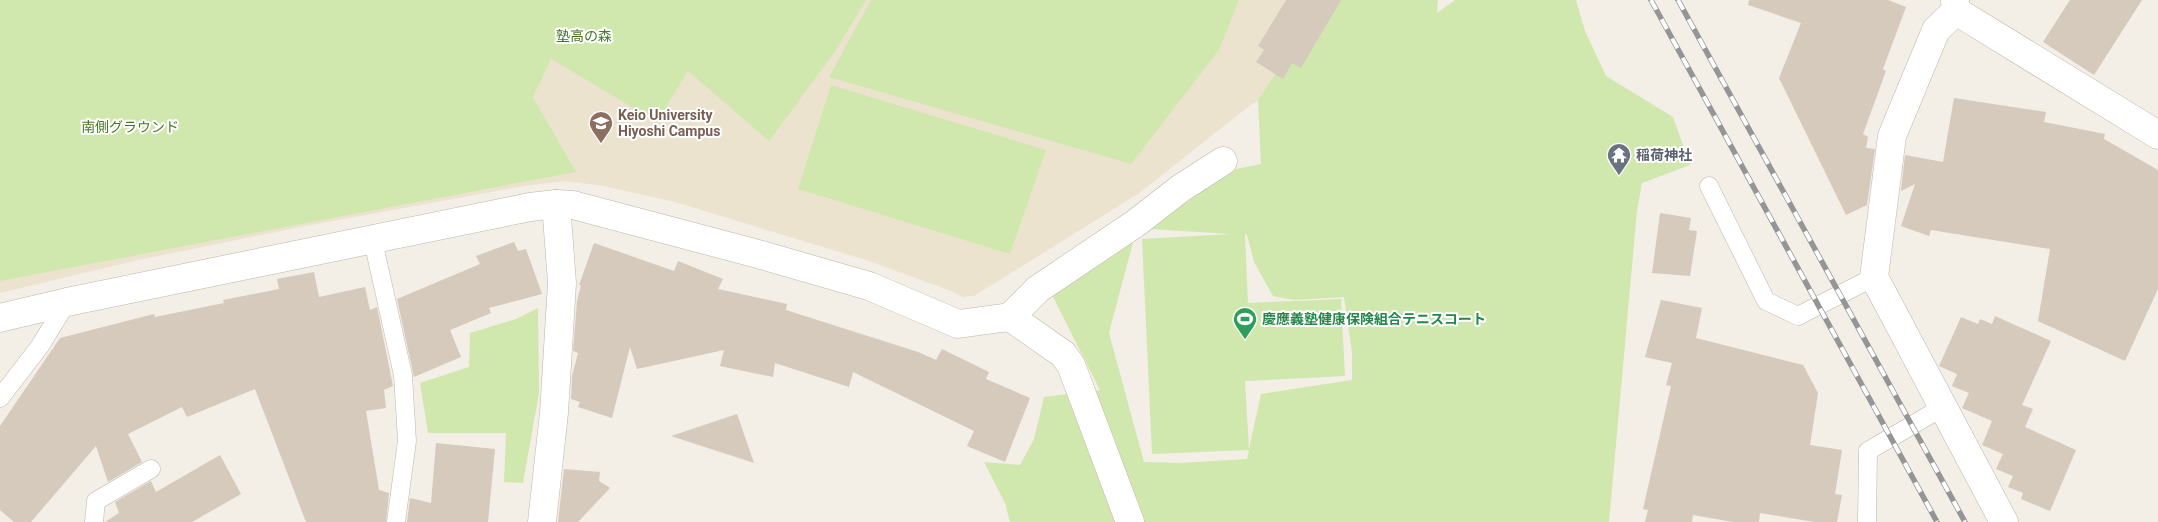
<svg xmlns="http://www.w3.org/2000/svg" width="2158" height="522" font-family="Roboto,'Noto Sans JP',sans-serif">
	<rect width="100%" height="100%" fill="#f3eee6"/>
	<polygon fill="#ece3cf" points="0,0 1414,0 1248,107 1138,194 974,296 963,297 951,291 869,261 675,202 604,186 565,181 524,186 306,226 138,260 0,293"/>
	<g fill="#d0e8ae" fill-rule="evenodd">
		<polygon points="0,0 866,0 834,53 769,141 688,71 657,122 551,59 533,97 576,172 0,281"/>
		<polygon points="871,0 1239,0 1219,50 1131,164 829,77"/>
		<path d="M1318 0H1438L1437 13 1455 0H1576L1585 31 1606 76 1673 117 1690 165 1642 183 1637 211 1609 522H1010L1005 503 984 462 1020 465 1034 439 1044 397 1100 390 1050 291 1135 235 1109 333 1144 462 1180 463 1247 459 1249 450 1152 454 1142 239 1231 234 1150 229 1231 170 1261 164 1258 100 1318 10ZM1245 234 1247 235 1254 262 1273 296 1294 300 1344 297 1352 352V380L1261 394 1249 449 1245 381 1345 376 1341 299 1248 303Z"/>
		<polygon points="831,85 1046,150 1010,254 798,189"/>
		<polygon points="538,308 539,393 523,483 504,482 506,433 428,433 420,383 469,367 470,333 516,319"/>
	</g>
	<g fill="#d5cabb">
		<polygon points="1286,0 1341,0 1301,68 1292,63 1283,79 1256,62 1264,50 1258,46"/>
		<polygon points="1749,0 1888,0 1906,7 1883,69 1886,71 1863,134 1868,137 1866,148 1875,149 1867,205 1846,215 1779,78 1801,23 1748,5"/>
		<polygon points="2070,0 2142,0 2094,75 2043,42"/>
		<polygon points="1954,98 2046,112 2044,122 2105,134 2104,139 2158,170 2158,289 2125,361 2038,321 2050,249 1931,230 1929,236 1901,226 1915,184 1901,191 1905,155 1943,162"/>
		<polygon points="1660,213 1691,218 1689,230 1697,231 1690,276 1652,273"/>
		<polygon points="514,242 518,251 526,249 542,294 489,308 491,313 450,330 461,357 414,377 397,299 480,264 476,256"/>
		<polygon points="594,243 674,271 678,261 723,279 718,289 787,304 786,310 918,352 936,360 942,349 989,372 986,379 1030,398 1005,462 967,446 974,431 853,372 849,387 775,363 773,377 720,366 724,350 637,369 630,347 612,418 578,407 580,402 571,399 572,376 578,353 573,351 577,301 581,285 579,285"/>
		<polygon points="314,272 319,297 365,287 370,310 377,307 393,386 384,390 386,408 366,411 379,490 389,493 386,522 306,522 255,389 187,417 182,407 128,434 142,462 108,482 96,446 31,522 14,522 0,510 0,426 60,338 154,314 155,317 224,303 223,300 279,289 277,279"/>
		<polygon points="1661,300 1702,308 1696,338 1803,365 1818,393 1810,445 1842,450 1835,494 1842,495 1837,522 1815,522 1760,513 1759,522 1733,522 1693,515 1692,522 1645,522 1648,510 1643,509 1671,386 1666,385 1672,363 1645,357"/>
		<polygon points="1995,316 2051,341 2022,405 2033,409 2025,427 2076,450 2050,511 2021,499 2023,493 2008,487 2013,476 1996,469 2003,454 1982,445 1992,421 1962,408 1969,393 1952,386 1957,374 1939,366 1961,317 1978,324 1980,319 1992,324"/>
		<polygon points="737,414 754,463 671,436"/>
		<polygon points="436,443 495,449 488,522 407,522 410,498 431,503"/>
		<polygon points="220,455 241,494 192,522 105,522 119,513 115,502 151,481 156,492"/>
		<polygon points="564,469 600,472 599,481 610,488 578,522 558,522"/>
	</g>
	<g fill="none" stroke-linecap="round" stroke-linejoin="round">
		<g stroke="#beb6a8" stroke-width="19">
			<g id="lane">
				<polyline points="1709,186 1766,301 1798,316 1874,277"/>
				<polyline points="373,241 403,375 407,441 396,522"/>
				<polyline points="0,398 40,346 67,302"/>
				<polyline points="94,522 96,501 151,469"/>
				<polyline points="1867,522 1868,451 1943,407"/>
			</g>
		</g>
		<g stroke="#beb6a8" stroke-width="29">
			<g id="street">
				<polyline points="1955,0 1956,11 1936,30 1892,136 1874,277 2004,522"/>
				<polyline points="1956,11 2158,135"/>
				<polyline points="1010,317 1038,289 1136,223 1181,188 1223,161"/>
				<polyline points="0,318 67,302 530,207 556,204 573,205 758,254 869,286 958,324 1010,317 1063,354 1071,365 1130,522"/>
				<polyline points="542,522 554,413 562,283 556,204"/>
			</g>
		</g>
		<use href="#lane" stroke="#fff" stroke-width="18"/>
		<use href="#street" stroke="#fff" stroke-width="28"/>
		<g stroke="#959595" stroke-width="5.5">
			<g id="rail">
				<polyline points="1651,0 1937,522"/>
				<polyline points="1678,0 1965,522"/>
			</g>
		</g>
		<use href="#rail" stroke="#fff" stroke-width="4" stroke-dasharray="11" stroke-linecap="butt"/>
	</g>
	<defs>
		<g id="university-pin" transform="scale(1.25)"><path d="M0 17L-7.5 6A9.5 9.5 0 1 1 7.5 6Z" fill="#8d6e63" stroke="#fff"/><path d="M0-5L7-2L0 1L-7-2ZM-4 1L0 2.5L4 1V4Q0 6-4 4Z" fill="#fff"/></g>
		<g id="temple-pin" transform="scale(1.25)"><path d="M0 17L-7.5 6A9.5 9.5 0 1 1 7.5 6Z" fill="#6b7280" stroke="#fff"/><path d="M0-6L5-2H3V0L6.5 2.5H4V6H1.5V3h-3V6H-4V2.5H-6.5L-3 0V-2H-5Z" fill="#fff"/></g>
		<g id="stadium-pin" transform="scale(1.25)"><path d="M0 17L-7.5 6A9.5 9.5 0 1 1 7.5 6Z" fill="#2e9e5b" stroke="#fff"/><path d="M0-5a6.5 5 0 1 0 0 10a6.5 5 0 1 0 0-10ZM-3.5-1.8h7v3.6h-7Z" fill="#fff"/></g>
	</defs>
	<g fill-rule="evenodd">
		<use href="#university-pin" x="601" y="123"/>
		<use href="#temple-pin" x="1619" y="155"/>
		<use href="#stadium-pin" x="1245" y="319"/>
	</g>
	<g text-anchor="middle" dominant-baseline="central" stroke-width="4" stroke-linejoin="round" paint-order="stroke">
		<g font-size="14" fill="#497728" stroke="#fff">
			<text x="584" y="36">塾高の森</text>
			<text x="130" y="127">南側グラウンド</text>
		</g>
		<g font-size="14" font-weight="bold" fill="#785e54" stroke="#fff" text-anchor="start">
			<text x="618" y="115">Keio University<tspan x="618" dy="16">Hiyoshi Campus</tspan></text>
		</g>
		<g font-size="14" font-weight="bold" fill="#5b616d" stroke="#fff" text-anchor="start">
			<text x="1636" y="155">稲荷神社</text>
		</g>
		<g font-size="14" font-weight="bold" fill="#27864d" stroke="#fff" text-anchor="start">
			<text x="1262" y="319">慶應義塾健康保険組合テニスコート</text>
		</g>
	</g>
</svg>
